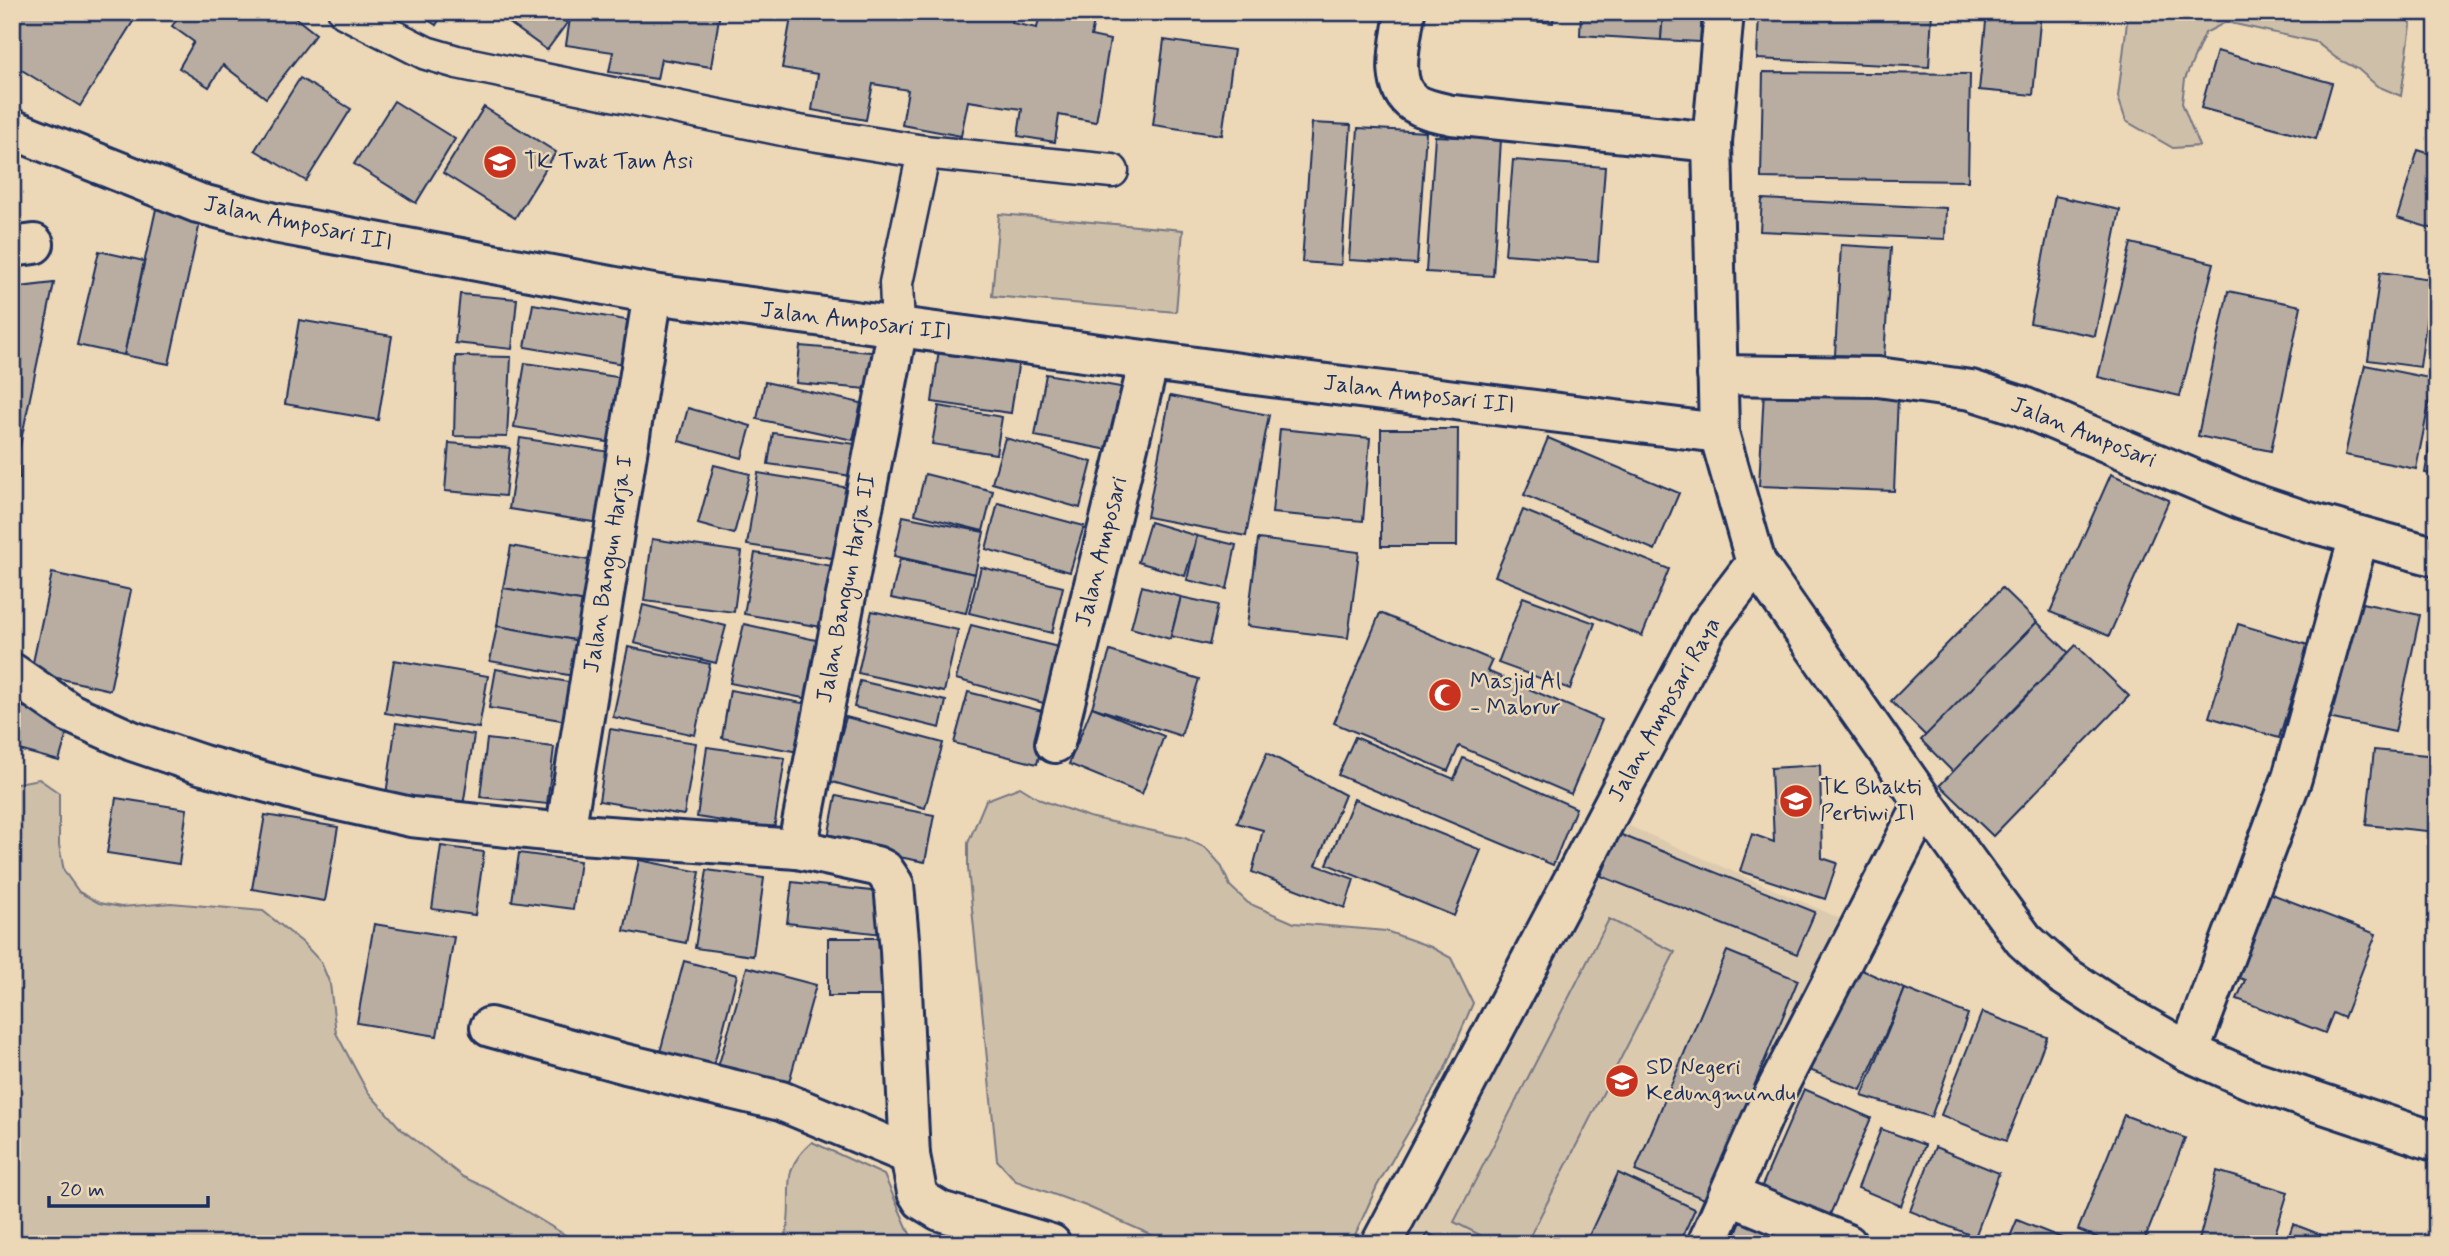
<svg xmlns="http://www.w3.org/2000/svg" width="2449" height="1256" font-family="Mynerve,sans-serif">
	<rect width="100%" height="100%" fill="#ecd7b6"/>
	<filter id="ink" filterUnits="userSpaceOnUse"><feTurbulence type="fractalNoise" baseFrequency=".0143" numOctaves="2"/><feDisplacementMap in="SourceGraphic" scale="14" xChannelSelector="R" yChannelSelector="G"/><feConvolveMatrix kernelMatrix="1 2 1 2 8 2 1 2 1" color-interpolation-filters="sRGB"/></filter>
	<g filter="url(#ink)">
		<polygon fill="#dccaaf" points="1611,818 1839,918 1691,1244 1399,1244"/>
		<g fill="#cebfa9" stroke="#747784" stroke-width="2">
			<polygon points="2120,12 2408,12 2411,25 2401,96 2377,86 2358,69 2336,58 2316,42 2226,22 2205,33 2185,79 2182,103 2199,146 2173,148 2126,121 2118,97 2127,22"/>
			<polygon points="999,214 1183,230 1176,312 992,296"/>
			<polygon points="39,779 59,793 59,845 64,871 79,892 99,903 121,907 171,903 263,911 302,942 321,962 330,984 336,1033 367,1091 401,1129 463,1177 489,1189 580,1244 12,1244 12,784"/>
			<polygon points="1020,787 1041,800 1089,817 1185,838 1206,848 1221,865 1230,886 1248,903 1294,923 1386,931 1431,947 1451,958 1473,1003 1444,1071 1377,1186 1351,1244 1172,1244 1086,1206 1016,1181 997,1160 968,868 968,843 986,800"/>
			<polygon points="1609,919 1675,952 1526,1244 1498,1244 1454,1222"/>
			<path d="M812 1142 884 1175 910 1234 918 1244H783C785 1237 788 1229 788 1222 792 1186 780 1170 812 1142Z"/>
		</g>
		<g fill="#b8ada0" stroke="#1b2f5e" stroke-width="2">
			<polygon points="12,12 139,12 80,106 12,64"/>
			<polygon points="183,12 288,12 316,34 266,98 223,65 209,87 179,68 194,42 172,26"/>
			<polygon points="416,12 444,12 436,25"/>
			<polygon points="494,12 553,12 567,23 547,50"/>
			<polygon points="571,12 720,12 711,67 661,59 657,79 609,72 613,52 566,45"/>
			<polygon points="792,12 1014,12 1012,23 1037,28 1040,13 1094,22 1091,36 1110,40 1096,122 1059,115 1055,142 1018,136 1022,109 968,101 961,136 902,125 908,90 873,84 866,120 812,110 818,74 782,68"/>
			<polygon points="1456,12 1554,12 1553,23 1456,14"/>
			<polygon points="1581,12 1663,12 1661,40 1580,35"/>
			<polygon points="1663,12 1702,12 1700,42 1661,40"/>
			<polygon points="1759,12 1932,12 1929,67 1757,59"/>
			<polygon points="1987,12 2041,12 2033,95 1979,90"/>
			<polygon points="1164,40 1234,50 1222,135 1153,125"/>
			<polygon points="2217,51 2332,83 2316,139 2201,108"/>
			<polygon points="1763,72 1970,74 1968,181 1761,178"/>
			<polygon points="300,78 351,109 306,181 255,150"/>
			<polygon points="394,101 455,139 416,203 354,164"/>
			<polygon points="484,107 556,152 515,218 443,173"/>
			<polygon points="1312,123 1351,125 1341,265 1302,262"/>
			<polygon points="1358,128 1426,132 1417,264 1349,260"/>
			<polygon points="1435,136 1501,139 1493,276 1426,272"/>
			<polygon points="2418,150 2437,156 2437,230 2397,218"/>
			<polygon points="1513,160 1605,167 1598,261 1505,254"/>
			<polygon points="2055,196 2120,210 2095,336 2030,323"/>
			<polygon points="1762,199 1946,208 1945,239 1760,231"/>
			<polygon points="156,209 201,218 169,364 124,355"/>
			<polygon points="2131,243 2214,263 2180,396 2098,377"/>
			<polygon points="1841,245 1891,248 1884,357 1835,355"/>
			<polygon points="99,251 144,261 124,355 77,345"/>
			<polygon points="2380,272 2432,279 2420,367 2368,360"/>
			<polygon points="54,283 18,455 20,478 12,479 12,288"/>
			<polygon points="2228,291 2301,306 2271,451 2198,436"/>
			<polygon points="460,294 517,299 512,349 455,343"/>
			<polygon points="533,304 637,322 629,365 525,347"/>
			<polygon points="299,320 392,336 378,420 285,404"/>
			<polygon points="800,346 882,353 879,390 796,383"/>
			<polygon points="939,349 1019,359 1011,413 932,402"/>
			<polygon points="456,356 511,357 507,437 454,436"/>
			<polygon points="525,363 630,379 620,444 514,427"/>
			<polygon points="2365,365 2434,379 2416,469 2345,455"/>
			<polygon points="1046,374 1126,388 1114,451 1035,436"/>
			<polygon points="765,382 861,403 853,440 757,419"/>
			<polygon points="1764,390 1898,396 1894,491 1759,486"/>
			<polygon points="1170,396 1269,415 1246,536 1147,517"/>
			<polygon points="2437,401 2437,475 2425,473"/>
			<polygon points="939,406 1002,417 996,454 932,444"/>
			<polygon points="688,408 751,426 742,458 679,441"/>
			<polygon points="1280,429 1370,438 1363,521 1272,513"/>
			<polygon points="1381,429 1458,429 1457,546 1381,546"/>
			<polygon points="773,433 863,445 859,477 768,464"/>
			<polygon points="520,438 617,453 606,524 509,509"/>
			<polygon points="1005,438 1092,462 1080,508 992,483"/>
			<polygon points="1548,438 1679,493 1655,550 1524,495"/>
			<polygon points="449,443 510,448 505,496 445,491"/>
			<polygon points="714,465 750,474 734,534 698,524"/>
			<polygon points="758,473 856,489 845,560 747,545"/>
			<polygon points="925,474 993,491 983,531 915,514"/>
			<polygon points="2111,474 2169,500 2109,636 2050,612"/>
			<polygon points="998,503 1084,526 1070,572 986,549"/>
			<polygon points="1523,510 1669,569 1642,636 1495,576"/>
			<polygon points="903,516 984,532 975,574 894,556"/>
			<polygon points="1150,522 1197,536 1185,576 1138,562"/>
			<polygon points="1197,536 1236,545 1227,589 1187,580"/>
			<polygon points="652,539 742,552 734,612 644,601"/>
			<polygon points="1258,539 1359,552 1348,638 1247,626"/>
			<polygon points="511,546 594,561 586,602 503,588"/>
			<polygon points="755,553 844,568 834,629 744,614"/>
			<polygon points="900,559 975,574 966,613 891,598"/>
			<polygon points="981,567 1063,587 1052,633 969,613"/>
			<polygon points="52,573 131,590 110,690 31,672"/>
			<polygon points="1142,586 1181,597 1170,639 1131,628"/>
			<polygon points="503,588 586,602 580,641 497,626"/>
			<polygon points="2002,588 2037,622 1926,736 1891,701"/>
			<polygon points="1181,597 1218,605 1209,645 1171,636"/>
			<polygon points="1523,597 1595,623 1570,689 1498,663"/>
			<polygon points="2352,601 2420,615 2395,732 2328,718"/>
			<polygon points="643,605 726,626 716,663 634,643"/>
			<polygon points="872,611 958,630 944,692 858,673"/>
			<polygon points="1380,613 1492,660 1487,671 1602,720 1571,794 1459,746 1448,771 1334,723"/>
			<polygon points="2037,622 2069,653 1953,772 1921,740"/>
			<polygon points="744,624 825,642 813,700 730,683"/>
			<polygon points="2238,624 2308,645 2279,738 2209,717"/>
			<polygon points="971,625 1062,648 1047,704 956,679"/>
			<polygon points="497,626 580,641 574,676 490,661"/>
			<polygon points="2076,645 2129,696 1993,836 1940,785"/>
			<polygon points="628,647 710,664 695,735 613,717"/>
			<polygon points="1110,651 1199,679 1181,736 1092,707"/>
			<polygon points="394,660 488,676 479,728 385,713"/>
			<polygon points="496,669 574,683 567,721 489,708"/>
			<polygon points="860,681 946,701 940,728 854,707"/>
			<polygon points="730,690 808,704 799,752 722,738"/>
			<polygon points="968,692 1050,713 1037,764 954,743"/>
			<polygon points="12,704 71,720 59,761 12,748"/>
			<polygon points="1092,707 1164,736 1142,794 1069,764"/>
			<polygon points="846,717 943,743 925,808 829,781"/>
			<polygon points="396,723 474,735 463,806 386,795"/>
			<polygon points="610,729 696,743 684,815 599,801"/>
			<polygon points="1355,737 1454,779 1463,758 1576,808 1553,865 1338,775"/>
			<polygon points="487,739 554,747 547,804 480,797"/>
			<polygon points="707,747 785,758 774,829 697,817"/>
			<polygon points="2374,750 2437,756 2437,832 2366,825"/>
			<polygon points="1267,753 1345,795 1316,865 1354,879 1345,908 1252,872 1263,830 1237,823"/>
			<polygon points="1820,765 1822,858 1837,863 1825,899 1740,871 1752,834 1774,842 1771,768"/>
			<polygon points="836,796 934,815 925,862 827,843"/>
			<polygon points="116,798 187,809 179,864 107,853"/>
			<polygon points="1354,799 1481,850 1454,916 1327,864"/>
			<polygon points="265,815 338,827 325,901 252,889"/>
			<polygon points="1619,834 1815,912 1797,954 1601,876"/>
			<polygon points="441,846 484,852 475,915 432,909"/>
			<polygon points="519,853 580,861 573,909 512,901"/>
			<polygon points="639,860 700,872 686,943 624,931"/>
			<polygon points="707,870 764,878 753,956 695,948"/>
			<polygon points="792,882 888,893 882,934 787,923"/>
			<polygon points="2264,891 2376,934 2344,1018 2333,1013 2325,1033 2237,999 2245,980 2232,975"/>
			<polygon points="374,924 454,937 437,1036 357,1023"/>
			<rect x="828" y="938" width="60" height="58"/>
			<polygon points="1727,951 1798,980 1707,1200 1635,1171"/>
			<polygon points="684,961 737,975 713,1069 659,1056"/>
			<polygon points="1846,963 1905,989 1861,1090 1804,1068"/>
			<polygon points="747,967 816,985 786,1093 716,1074"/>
			<polygon points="1905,989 1968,1014 1931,1117 1862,1096"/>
			<polygon points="1982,1012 2047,1037 2006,1141 1941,1115"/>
			<polygon points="1804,1089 1871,1118 1829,1217 1761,1188"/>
			<polygon points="2124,1115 2185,1138 2143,1244 2114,1244 2078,1230"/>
			<polygon points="1881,1129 1925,1145 1901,1206 1858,1188"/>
			<polygon points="1935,1147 1999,1173 1975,1237 1910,1211"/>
			<polygon points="2217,1171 2288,1192 2272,1244 2198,1244"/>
			<polygon points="1618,1173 1695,1209 1679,1244 1586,1242"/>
			<polygon points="1742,1219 1806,1244 1732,1244"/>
			<polygon points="2017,1220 2077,1244 2007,1244"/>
			<polygon points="2293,1224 2345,1244 2286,1244"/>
			<polygon points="1428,1233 1447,1244 1422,1244"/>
		</g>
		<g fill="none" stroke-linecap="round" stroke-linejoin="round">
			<g stroke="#1b2f5e" stroke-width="37">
				<g id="lane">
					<polyline points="345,12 426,53 457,62 787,130 924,152 896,283 898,327"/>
					<polyline points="924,152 1112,171"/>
				</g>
			</g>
			<g stroke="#1b2f5e" stroke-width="44">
				<g id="street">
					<path d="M1405 12C1402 38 1387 85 1414 103 1425 110 1439 112 1452 115L1712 142"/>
					<polyline points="12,129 198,203 274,223 653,294 1255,375 1719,433"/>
					<polyline points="12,247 34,244"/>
					<polyline points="1717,375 1878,377 1971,390 2021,406 2243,500 2309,522 2437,557"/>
					<polyline points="1756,563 1924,803 2024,940 2063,975 2119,1012 2189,1052 2249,1079 2437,1142"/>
					<polyline points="12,673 70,713 132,741 203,765 312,795 411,817 565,833 797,849 876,866 884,870 894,885 900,950 910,1155 917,1192 922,1200 940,1211 1051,1244"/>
					<polyline points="1055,743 1149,361"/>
					<polyline points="565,833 653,294"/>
					<polyline points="797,849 898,327"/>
					<polyline points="490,1027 626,1064 781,1101 910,1155"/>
					<polyline points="2189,1052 2292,778 2359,536"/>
					<polyline points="1729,1195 1847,1244"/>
					<polyline points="1381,1244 1707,627 1756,563 1719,433 1712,142 1724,12"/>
					<polyline points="1707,1244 1766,1110 1924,803"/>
				</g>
			</g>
			<use href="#lane" stroke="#ecd7b6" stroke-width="32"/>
			<use href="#street" stroke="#ecd7b6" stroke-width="38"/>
		</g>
	</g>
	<defs>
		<g id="school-disc" transform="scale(1.75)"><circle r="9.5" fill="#c8321e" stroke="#ecd7b6"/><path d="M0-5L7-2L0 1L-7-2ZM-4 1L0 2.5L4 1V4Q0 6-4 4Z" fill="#fff"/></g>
		<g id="mosque-disc" transform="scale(1.75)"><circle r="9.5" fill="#c8321e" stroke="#ecd7b6"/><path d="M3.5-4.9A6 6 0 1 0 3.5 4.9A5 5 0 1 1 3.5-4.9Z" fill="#fff"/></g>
	</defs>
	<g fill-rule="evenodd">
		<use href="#school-disc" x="500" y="162"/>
		<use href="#mosque-disc" x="1445" y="695"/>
		<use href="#school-disc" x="1796" y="801"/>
		<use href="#school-disc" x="1622" y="1081"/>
	</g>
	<g text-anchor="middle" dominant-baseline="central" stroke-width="5" stroke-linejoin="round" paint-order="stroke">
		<g font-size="23" fill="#1b2f5e" stroke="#ecd7b6" text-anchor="start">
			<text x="524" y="162">TK Twat Tam Asi</text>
			<text x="1470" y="682">Masjid Al<tspan x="1470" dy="26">- Mabrur</tspan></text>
			<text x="1820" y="788">TK Bhakti<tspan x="1820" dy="26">Pertiwi II</tspan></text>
			<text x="1646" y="1068">SD Negeri<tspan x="1646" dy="26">Kedungmundu</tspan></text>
		</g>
		<g font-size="23" fill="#1b2f5e" stroke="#ecd7b6">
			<text transform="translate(298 224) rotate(12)">Jalan Amposari III</text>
			<text transform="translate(856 322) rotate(7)">Jalan Amposari III</text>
			<text transform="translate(1419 395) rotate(7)">Jalan Amposari III</text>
			<text transform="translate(2083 433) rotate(22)">Jalan Amposari</text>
			<text transform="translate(1102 552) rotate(-76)">Jalan Amposari</text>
			<text transform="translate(609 564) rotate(-81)">Jalan Bangun Harja I</text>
			<text transform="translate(847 588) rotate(-79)">Jalan Bangun Harja II</text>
			<text transform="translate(1665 710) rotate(-61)">Jalan Amposari Raya</text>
		</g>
	</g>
	<rect width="2449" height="1256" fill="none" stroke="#ecd7b6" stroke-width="42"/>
	<rect x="21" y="21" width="2407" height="1214" fill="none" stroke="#1b2f5e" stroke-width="2.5" filter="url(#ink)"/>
	<path d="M49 1196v10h159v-10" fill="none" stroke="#1b2f5e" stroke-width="3.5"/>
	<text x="60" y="1196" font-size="21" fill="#1b2f5e" stroke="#ecd7b6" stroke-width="5" paint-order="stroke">20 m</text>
</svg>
